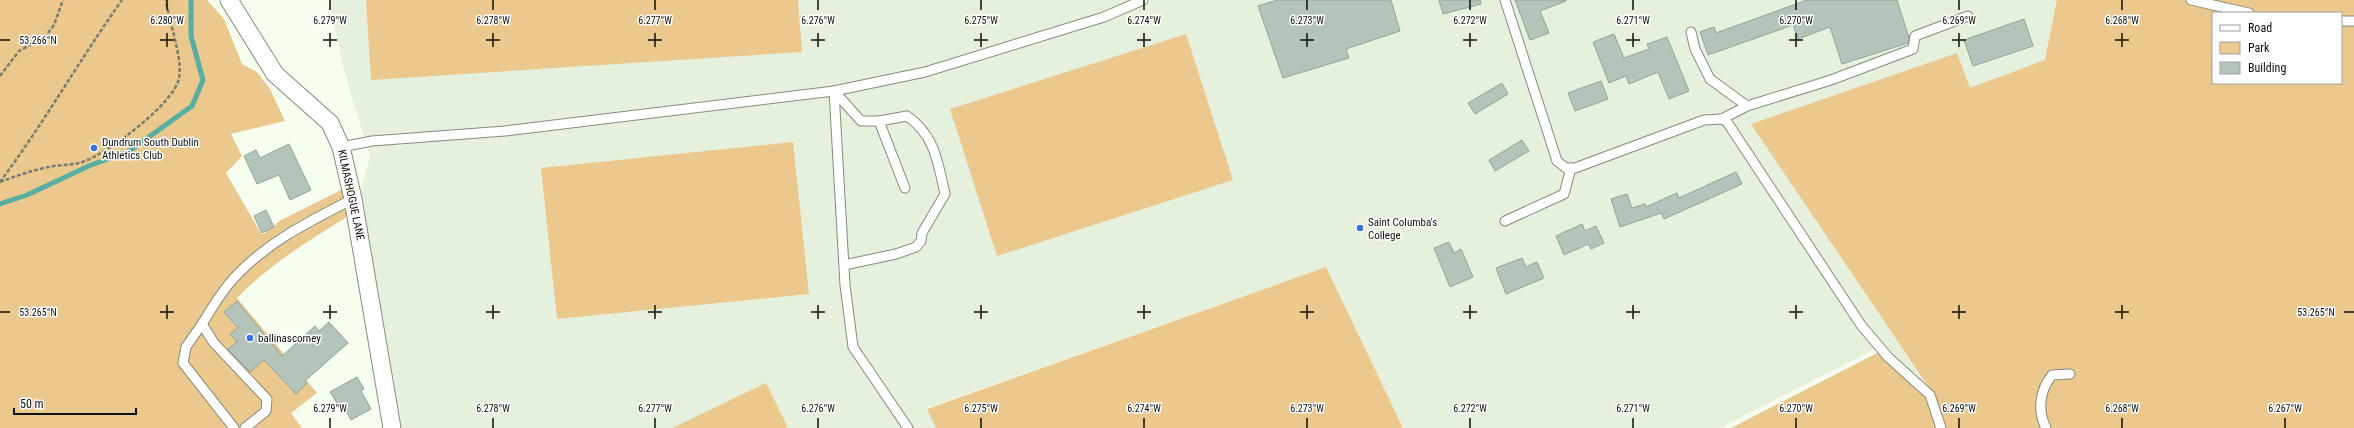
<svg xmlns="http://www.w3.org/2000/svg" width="2354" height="428" font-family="'Roboto Condensed',sans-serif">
	<rect width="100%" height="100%" fill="#f6ffef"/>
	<path fill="#e5f1dc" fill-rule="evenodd" d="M329 0H2354V421L2181 428H1918L1879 347 1720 428H1403L1326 267 927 408 936 428H400L361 189 370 157 343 67ZM2213 13H2341V83H2213Z"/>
	<g fill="#ebc88e" fill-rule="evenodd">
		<path d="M0 0H207L224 19 242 64 257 72 270 89 285 121 231 134 242 156 226 173 262 235 281 220 345 188 350 215C310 240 270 264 237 298L317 393 291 413 302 428H0Z"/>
		<polygon points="366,0 798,0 802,52 371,80"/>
		<path d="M2057 0H2354V428H1731L1881 351 1936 398 1751 124 1957 53 1970 88 2045 60ZM2213 13H2341V83H2213Z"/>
		<polygon points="1186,34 1233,180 997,256 950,109"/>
		<polygon points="793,142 809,294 557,319 541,168"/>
		<polygon points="1326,267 1403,428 936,428 927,409"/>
		<polygon points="766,383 788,428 672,428"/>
	</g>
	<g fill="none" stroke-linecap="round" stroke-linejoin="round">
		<polyline stroke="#59aea2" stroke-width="5" points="0,204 27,195 91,165 128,152 192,106 203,80 191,36 191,0"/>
	</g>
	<g fill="#b4c4ba" stroke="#93a399">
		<polygon points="1277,0 1391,0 1400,31 1346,49 1349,58 1283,78 1258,6"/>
		<polygon points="1439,0 1480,0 1481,4 1443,14"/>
		<polygon points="1515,0 1566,0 1566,1 1540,11 1549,33 1530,40"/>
		<polygon points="1807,0 1897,0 1909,38 1908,43 1842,64 1830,27 1798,39 1793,25 1708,55 1700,32 1714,27 1716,33"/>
		<polygon points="2024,19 2033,46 1973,66 1964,40"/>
		<polygon points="1614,34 1624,58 1649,49 1647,44 1667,37 1689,91 1669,99 1658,72 1629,84 1626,76 1609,83 1593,42"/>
		<polygon points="1601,81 1608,99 1575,111 1568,93"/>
		<polygon points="1502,83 1508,94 1475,114 1468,103"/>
		<polygon points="1522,140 1529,151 1495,171 1489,160"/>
		<polygon points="289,144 311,190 290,200 279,175 257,184 244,156 256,150 260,158"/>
		<polygon points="1736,172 1742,184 1664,219 1661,213 1620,227 1611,199 1627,194 1632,208 1645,204 1646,207 1677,193 1679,198"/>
		<polygon points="266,210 274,227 262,233 254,216"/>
		<polygon points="1582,224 1585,231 1596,226 1604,243 1591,249 1588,244 1564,255 1556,236"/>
		<polygon points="1449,242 1454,253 1461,249 1473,277 1450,287 1434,248"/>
		<polygon points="1522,258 1526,267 1537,262 1544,278 1506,294 1496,268"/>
		<polygon points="237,301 282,356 315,326 319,331 329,322 348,343 305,381 307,383 296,394 264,360 250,372 228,349 237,342 230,334 238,328 224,312"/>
		<polygon points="357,377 364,389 361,391 371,409 351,420 341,402 337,403 330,392"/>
	</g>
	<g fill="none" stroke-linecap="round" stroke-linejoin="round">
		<g stroke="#848c7e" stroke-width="11">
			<g id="service">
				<polyline points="1505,0 1557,161 1566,168 1575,168 1704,120 1722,119 1727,122 1861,325 1888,357 1930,395 1941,428"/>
				<polyline points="2191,0 2249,13"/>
				<polyline points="2341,21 2354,21"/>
				<polyline points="1691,32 1695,49 1710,79 1747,106"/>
				<polyline points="834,91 845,285 853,347 908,428"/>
				<path d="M834 91 861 121H879L907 116C935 135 938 163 945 194L922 233 921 241 916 247 896 254 844 265"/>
				<polyline points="1722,119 1747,106 1831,80 1913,49 1915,36 1968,16"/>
				<polyline points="879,121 905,188"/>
				<polyline points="341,147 372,141 505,131 834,91 925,72 1104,17 1143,0"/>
				<polyline points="1505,221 1564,194 1571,168"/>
				<path d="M202 324C212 308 221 292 234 278 267 242 310 221 353 199"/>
				<polyline points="234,428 183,363 186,347 202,324 214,343 267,399 266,411 245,428"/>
				<path d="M2046 428C2037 410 2040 390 2052 375L2070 374"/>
			</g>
		</g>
		<g stroke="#848c7e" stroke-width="19">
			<polyline id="minor" points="229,0 275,74 330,123 341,147 353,199 392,428"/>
		</g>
		<g stroke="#777d73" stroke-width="2.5" stroke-dasharray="4 2" stroke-linecap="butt">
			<polyline points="0,76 19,51 45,37 54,25 63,0"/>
			<path d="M0 182C16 176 33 170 49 167 62 164 73 166 85 161 109 152 175 103 179 78 183 59 169 22 166 0"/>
			<path d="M0 182C44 123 80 59 122 0"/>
		</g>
		<use href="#service" stroke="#fff" stroke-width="9"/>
		<use href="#minor" stroke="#fff" stroke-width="17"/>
	</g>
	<path fill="none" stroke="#0e110c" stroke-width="1.5" d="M167 0V10M330 0V10M493 0V10M655 0V10M818 0V10M981 0V10M1144 0V10M1307 0V10M1470 0V10M1633 0V10M1796 0V10M1959 0V10M2122 0V10M167 33V47M330 33V47M493 33V47M655 33V47M818 33V47M981 33V47M1144 33V47M1307 33V47M1470 33V47M1633 33V47M1796 33V47M1959 33V47M2122 33V47M0 40H10M160 40H174M323 40H337M486 40H500M648 40H662M811 40H825M974 40H988M1137 40H1151M1300 40H1314M1463 40H1477M1626 40H1640M1789 40H1803M1952 40H1966M2115 40H2129M167 305V319M330 305V319M493 305V319M655 305V319M818 305V319M981 305V319M1144 305V319M1307 305V319M1470 305V319M1633 305V319M1796 305V319M1959 305V319M2122 305V319M0 312H10M160 312H174M323 312H337M486 312H500M648 312H662M811 312H825M974 312H988M1137 312H1151M1300 312H1314M1463 312H1477M1626 312H1640M1789 312H1803M1952 312H1966M2115 312H2129M2344 312H2354M330 418V428M493 418V428M655 418V428M818 418V428M981 418V428M1144 418V428M1307 418V428M1470 418V428M1633 418V428M1796 418V428M1959 418V428M2122 418V428M2285 418V428"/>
	<g fill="#3771e0" stroke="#fff" stroke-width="1.5">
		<circle cx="94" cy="148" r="4"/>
		<circle cx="1360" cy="228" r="4"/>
		<circle cx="250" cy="338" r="4"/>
	</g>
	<g text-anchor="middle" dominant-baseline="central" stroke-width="3" stroke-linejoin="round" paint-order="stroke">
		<g font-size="11" fill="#0e110c" stroke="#fff" text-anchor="start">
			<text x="102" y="142">Dundrum South Dublin<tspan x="102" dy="13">Athletics Club</tspan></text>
			<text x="1368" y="222">Saint Columba's<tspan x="1368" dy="13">College</tspan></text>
			<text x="258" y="338">ballinascorney</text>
		</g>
		<g font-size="11" fill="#0e110c" stroke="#fff">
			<text transform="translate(351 195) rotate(78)">KILMASHOGUE LANE</text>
		</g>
	</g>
	<g font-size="10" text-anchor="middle" fill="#0e110c" stroke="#fff" stroke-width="3" stroke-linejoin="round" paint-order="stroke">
		<text x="167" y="24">6.280°W</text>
		<text x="330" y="24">6.279°W</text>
		<text x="493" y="24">6.278°W</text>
		<text x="655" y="24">6.277°W</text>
		<text x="818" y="24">6.276°W</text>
		<text x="981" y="24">6.275°W</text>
		<text x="1144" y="24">6.274°W</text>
		<text x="1307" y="24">6.273°W</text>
		<text x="1470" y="24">6.272°W</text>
		<text x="1633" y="24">6.271°W</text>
		<text x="1796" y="24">6.270°W</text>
		<text x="1959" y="24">6.269°W</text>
		<text x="2122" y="24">6.268°W</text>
		<text x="38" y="44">53.266°N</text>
		<text x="38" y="316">53.265°N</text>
		<text x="2316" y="316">53.265°N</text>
		<text x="330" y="412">6.279°W</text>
		<text x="493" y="412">6.278°W</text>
		<text x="655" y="412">6.277°W</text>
		<text x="818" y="412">6.276°W</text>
		<text x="981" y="412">6.275°W</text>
		<text x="1144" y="412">6.274°W</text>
		<text x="1307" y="412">6.273°W</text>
		<text x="1470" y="412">6.272°W</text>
		<text x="1633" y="412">6.271°W</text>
		<text x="1796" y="412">6.270°W</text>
		<text x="1959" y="412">6.269°W</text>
		<text x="2122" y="412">6.268°W</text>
		<text x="2285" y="412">6.267°W</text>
	</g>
	<rect x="2212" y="12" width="130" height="72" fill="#ffffff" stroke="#9fa09e"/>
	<rect x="2220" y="25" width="20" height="6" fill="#ffffff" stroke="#9fa09e"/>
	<text x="2248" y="32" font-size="12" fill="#0e110c">Road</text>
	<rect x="2220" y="42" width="20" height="12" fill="#ebc88e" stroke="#9fa09e"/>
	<text x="2248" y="52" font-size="12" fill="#0e110c">Park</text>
	<rect x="2220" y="62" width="20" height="12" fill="#b4c4ba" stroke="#9fa09e"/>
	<text x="2248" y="72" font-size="12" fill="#0e110c">Building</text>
	<path d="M14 408v6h122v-6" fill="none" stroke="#0e110c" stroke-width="2"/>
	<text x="20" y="408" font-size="12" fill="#0e110c" stroke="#ffffff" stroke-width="3" paint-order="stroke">50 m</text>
</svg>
